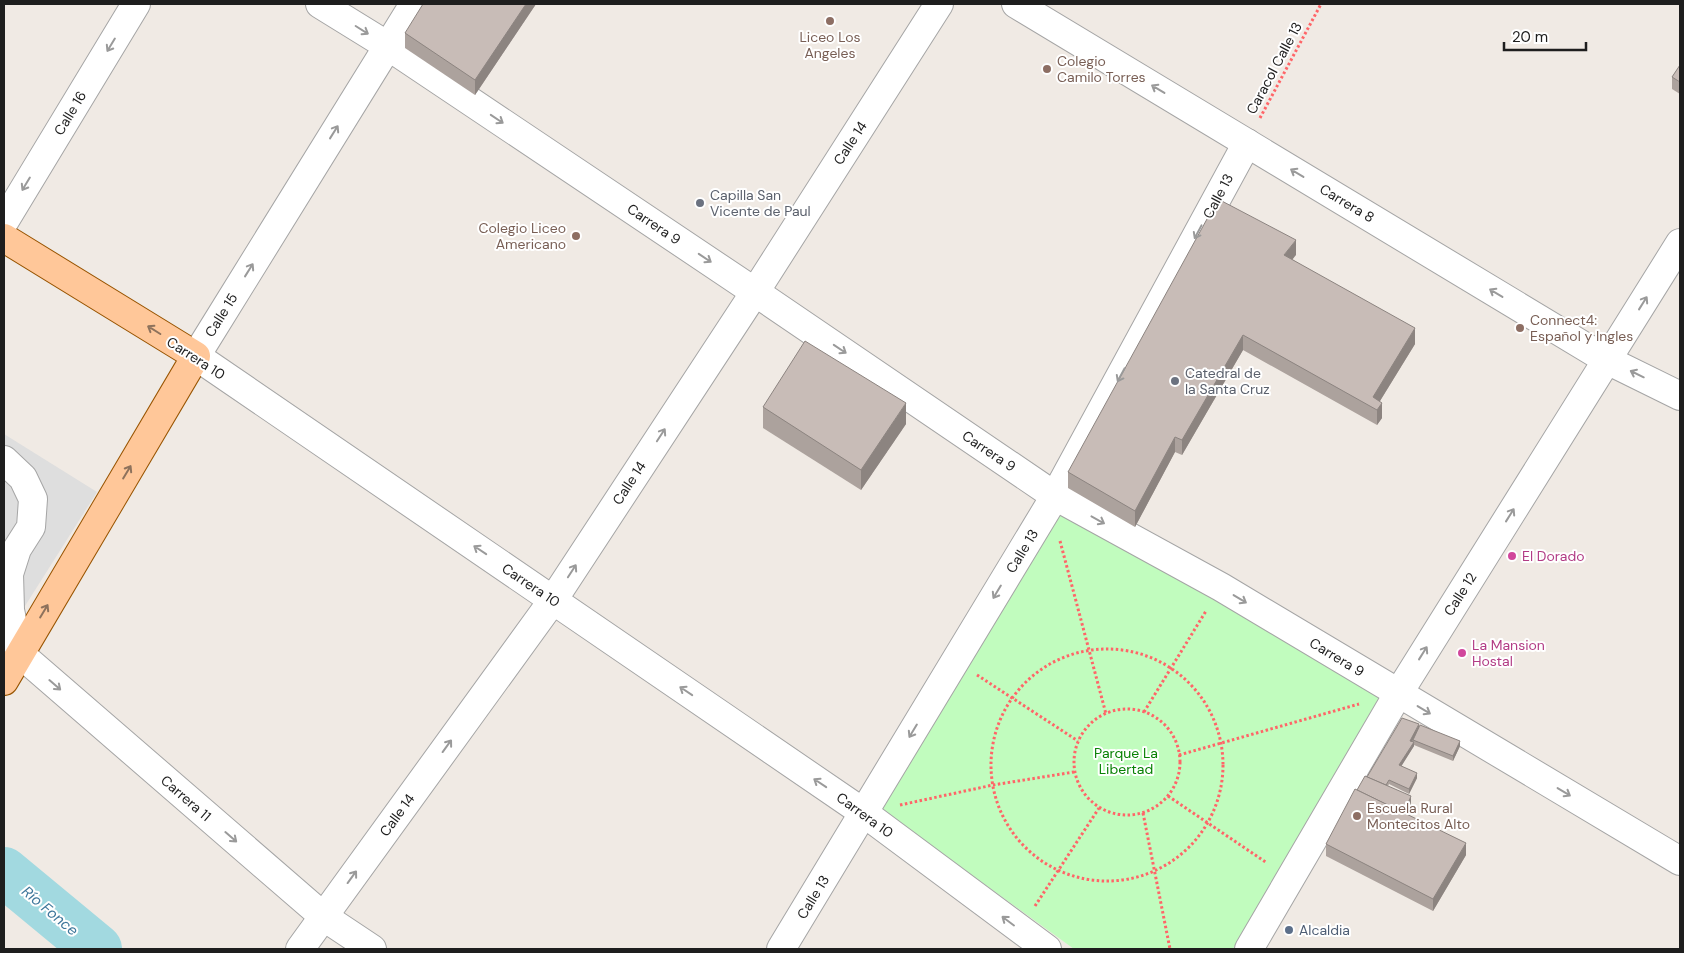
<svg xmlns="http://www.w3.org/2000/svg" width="1684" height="953" font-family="'DM Sans',sans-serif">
	<rect width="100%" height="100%" fill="#f0eae4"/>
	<polygon fill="#c1fcbe" points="1056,508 1380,696 1233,949 1074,949 872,803"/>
	<polygon fill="#dedede" points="4,434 97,492 13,625 4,619"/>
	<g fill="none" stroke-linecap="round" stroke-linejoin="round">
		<polyline stroke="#a2d9e0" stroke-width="50" points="4,872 97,949"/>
		<g stroke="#a5a5a5" stroke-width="30">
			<g id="minor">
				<polyline points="320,4 388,46 755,292 1055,496 1221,587 1680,861"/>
				<polyline points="414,4 196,356 864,813 1047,949"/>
				<polyline points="1016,4 1607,360 1680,396"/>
				<polyline points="4,222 136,4"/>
				<polyline points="4,460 23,478 33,499 31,527 17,549 9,574 10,610 19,653 324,917 372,949"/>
				<polyline points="300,949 553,600 755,292 939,4"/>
				<polyline points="781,949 1055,496 1247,143"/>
				<polyline points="1249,949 1398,694 1680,243"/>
			</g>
		</g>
		<g stroke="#985400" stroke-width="30">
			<polyline id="major" points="4,238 196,356 4,681"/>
		</g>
		<g stroke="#ff6568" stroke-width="3" stroke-dasharray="2.5 2.5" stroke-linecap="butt">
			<polyline points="1260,118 1321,4"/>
			<polyline points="1060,541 1106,714"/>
			<circle cx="1107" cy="765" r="116"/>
			<polyline points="977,675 1078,741"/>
			<circle cx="1127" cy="762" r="53"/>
			<polyline points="1144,712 1206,611"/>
			<polyline points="1179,755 1359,704"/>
			<polyline points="1168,796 1267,863"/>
			<polyline points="900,805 993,785 1074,772"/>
			<polyline points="1143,813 1170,949"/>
			<polyline points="1035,906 1099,808"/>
		</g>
		<use href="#minor" stroke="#fff" stroke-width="28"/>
		<use href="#major" stroke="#ffc799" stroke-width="28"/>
	</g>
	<g fill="#aca29d">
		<polygon points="536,4 475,95 405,48 405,33"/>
		<polygon points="1680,65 1680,94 1672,89 1672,77"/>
		<polygon points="1296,255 1292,259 1415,344 1380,401 1382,418 1377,425 1243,350 1182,455 1175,452 1135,527 1068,488 1068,472"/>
		<polygon points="763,407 906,424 861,490 763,428"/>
		<polygon points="1419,728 1460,746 1453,761 1414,745 1414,746 1401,766 1417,778 1409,794 1389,784 1388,786 1411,804 1407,814 1466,855 1433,911 1326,856 1326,844 1357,790 1367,777"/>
	</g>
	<g fill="#8c8480">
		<polygon points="526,4 536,4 475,95 475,80"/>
		<polygon points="1296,240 1296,255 1284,270 1284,255"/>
		<polygon points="1415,328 1415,344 1375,409 1373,397"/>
		<polygon points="1243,335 1243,350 1182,455 1182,440"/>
		<polygon points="906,403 906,424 861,490 861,470"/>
		<polygon points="1382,403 1382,418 1377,425 1377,410"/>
		<polygon points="1175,437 1175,452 1135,527 1135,511"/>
		<polygon points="1419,724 1419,729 1410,745 1410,741"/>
		<polygon points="1460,741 1460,746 1453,761 1453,756"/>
		<polygon points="1414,742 1414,746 1399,770 1399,765"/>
		<polygon points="1417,773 1417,778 1409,794 1409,789"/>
		<polygon points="1411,796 1411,804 1403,823 1403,815"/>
		<polygon points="1466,843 1466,855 1433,911 1433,899"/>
	</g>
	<g fill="#c8bcb7" stroke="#8c8480">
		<polygon points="423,4 526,4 475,80 405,33"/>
		<polygon points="1680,65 1680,82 1672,77"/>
		<polygon points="1218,199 1296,240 1284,255 1415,328 1373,397 1382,403 1377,410 1243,335 1182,440 1175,437 1135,511 1068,472"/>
		<polygon points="805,341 906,403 861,470 763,407"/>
		<polygon points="1402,718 1419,724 1410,741 1414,742 1399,765 1417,773 1409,789 1389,780 1386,785 1367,777"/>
		<polygon points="1420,725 1460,741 1453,756 1413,740"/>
		<polygon points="1365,776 1411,796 1404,813 1357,790"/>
		<polygon points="1355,789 1466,843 1433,899 1326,844"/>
	</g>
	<defs><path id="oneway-shaft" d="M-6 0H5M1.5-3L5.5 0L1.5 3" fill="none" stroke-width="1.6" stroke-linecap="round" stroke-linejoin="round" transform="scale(1.25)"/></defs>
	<g stroke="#9a9a9a">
		<use href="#oneway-shaft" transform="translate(362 30) rotate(32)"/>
		<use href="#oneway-shaft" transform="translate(111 45) rotate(121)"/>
		<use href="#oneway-shaft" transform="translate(1158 89) rotate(-149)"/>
		<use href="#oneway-shaft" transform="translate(497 119) rotate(34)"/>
		<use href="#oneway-shaft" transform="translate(334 132) rotate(-58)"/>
		<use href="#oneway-shaft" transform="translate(1297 173) rotate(-149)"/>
		<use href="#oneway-shaft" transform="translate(26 184) rotate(121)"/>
		<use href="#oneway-shaft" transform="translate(1198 232) rotate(118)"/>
		<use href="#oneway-shaft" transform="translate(705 258) rotate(34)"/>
		<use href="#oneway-shaft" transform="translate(249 270) rotate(-58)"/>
		<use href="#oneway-shaft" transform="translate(1496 293) rotate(-149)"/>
		<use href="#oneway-shaft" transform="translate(1643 303) rotate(-58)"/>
		<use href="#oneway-shaft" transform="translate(840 349) rotate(34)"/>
		<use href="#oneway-shaft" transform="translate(1637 374) rotate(-154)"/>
		<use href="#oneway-shaft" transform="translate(1121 375) rotate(118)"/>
		<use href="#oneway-shaft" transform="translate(661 435) rotate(-57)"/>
		<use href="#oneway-shaft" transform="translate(1510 515) rotate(-58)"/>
		<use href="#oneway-shaft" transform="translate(1098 520) rotate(29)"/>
		<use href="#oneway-shaft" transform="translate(480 550) rotate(-146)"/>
		<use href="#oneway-shaft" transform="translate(572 571) rotate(-57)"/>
		<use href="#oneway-shaft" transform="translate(997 592) rotate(121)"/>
		<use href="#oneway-shaft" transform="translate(1240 599) rotate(31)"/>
		<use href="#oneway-shaft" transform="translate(1423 653) rotate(-58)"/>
		<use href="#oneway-shaft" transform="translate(55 685) rotate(41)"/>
		<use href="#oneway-shaft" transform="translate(686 691) rotate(-146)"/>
		<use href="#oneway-shaft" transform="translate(1424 710) rotate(31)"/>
		<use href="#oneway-shaft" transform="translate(913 731) rotate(121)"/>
		<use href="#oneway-shaft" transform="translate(447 746) rotate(-54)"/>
		<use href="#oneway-shaft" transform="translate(820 783) rotate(-146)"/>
		<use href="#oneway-shaft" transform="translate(1564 792) rotate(31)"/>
		<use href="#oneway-shaft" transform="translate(231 837) rotate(41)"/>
		<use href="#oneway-shaft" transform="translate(352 877) rotate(-54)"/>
		<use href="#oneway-shaft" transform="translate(1008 921) rotate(-143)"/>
	</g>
	<g stroke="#8e725c">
		<use href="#oneway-shaft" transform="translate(154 330) rotate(-148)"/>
		<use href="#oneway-shaft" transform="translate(127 472) rotate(-59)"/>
		<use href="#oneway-shaft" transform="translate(44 611) rotate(-59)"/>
	</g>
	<g fill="#8d6e63" stroke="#fff" stroke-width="2">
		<circle cx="830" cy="21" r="5"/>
		<circle cx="1047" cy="69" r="5"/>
		<circle cx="576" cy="236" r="5"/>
		<circle cx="1520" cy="328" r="5"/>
		<circle cx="1357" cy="816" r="5"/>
	</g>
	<g fill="#6b7280" stroke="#fff" stroke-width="2">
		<circle cx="700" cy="203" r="5"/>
		<circle cx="1175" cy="381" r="5"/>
	</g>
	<g fill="#d1479c" stroke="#fff" stroke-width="2">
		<circle cx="1512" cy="556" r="5"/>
		<circle cx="1462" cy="653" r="5"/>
	</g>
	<circle fill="#5c6f8a" stroke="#fff" stroke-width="2" cx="1289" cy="930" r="5"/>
	<g text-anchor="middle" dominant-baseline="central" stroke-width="4" stroke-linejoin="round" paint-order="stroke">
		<g font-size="14" fill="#785e54" stroke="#fff" text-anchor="start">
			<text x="830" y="37" text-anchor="middle">Liceo Los<tspan x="830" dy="16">Angeles</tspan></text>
			<text x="1057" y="61">Colegio<tspan x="1057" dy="16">Camilo Torres</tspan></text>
			<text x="566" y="228" text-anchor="end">Colegio Liceo<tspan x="566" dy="16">Americano</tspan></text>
			<text x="1530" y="320">Connect4:<tspan x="1530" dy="16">Español y Ingles</tspan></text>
			<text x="1367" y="808">Escuela Rural<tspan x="1367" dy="16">Montecitos Alto</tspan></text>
		</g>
		<g font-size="14" fill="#1e1e1e" stroke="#fff">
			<text transform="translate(1274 68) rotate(-62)">Caracol Calle 13</text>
			<text transform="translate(70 113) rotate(-59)">Calle 16</text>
			<text transform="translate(850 143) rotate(-57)">Calle 14</text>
			<text transform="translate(1218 196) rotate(-62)">Calle 13</text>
			<text transform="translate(1347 203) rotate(31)">Carrera 8</text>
			<text transform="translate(654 224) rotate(34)">Carrera 9</text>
			<text transform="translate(221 315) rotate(-58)">Calle 15</text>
			<text transform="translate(196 358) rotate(33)">Carrera 10</text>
			<text transform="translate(989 451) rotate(34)">Carrera 9</text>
			<text transform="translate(629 483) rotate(-57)">Calle 14</text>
			<text transform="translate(1022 551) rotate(-59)">Calle 13</text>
			<text transform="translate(531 585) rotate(34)">Carrera 10</text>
			<text transform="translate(1460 594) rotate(-58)">Calle 12</text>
			<text transform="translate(1337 657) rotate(31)">Carrera 9</text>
			<text transform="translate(186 798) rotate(41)">Carrera 11</text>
			<text transform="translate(397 815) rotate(-54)">Calle 14</text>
			<text transform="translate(865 815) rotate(36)">Carrera 10</text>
			<text transform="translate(813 897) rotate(-59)">Calle 13</text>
		</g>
		<g font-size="14" fill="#5b616d" stroke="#fff" text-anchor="start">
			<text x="710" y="195">Capilla San<tspan x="710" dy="16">Vicente de Paul</tspan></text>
			<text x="1185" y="373">Catedral de<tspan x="1185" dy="16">la Santa Cruz</tspan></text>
		</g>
		<g font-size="14" fill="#b23c85" stroke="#fff" text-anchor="start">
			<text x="1522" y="556">El Dorado</text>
			<text x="1472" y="645">La Mansion<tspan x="1472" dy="16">Hostal</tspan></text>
		</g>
		<g font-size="14" fill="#0a8206" stroke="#fff">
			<text x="1126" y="753">Parque La<tspan x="1126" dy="16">Libertad</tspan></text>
		</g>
		<g font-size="14" fill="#4e5e75" stroke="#fff" text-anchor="start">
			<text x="1299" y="930">Alcaldia</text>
		</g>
		<g font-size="15" font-style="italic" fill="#3e779b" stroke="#fff">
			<text transform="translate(50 911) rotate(40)">Río Fonce</text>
		</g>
	</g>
	<rect width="1684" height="953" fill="none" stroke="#1e1e1e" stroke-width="10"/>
	<path d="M1504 42v8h82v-8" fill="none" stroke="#1e1e1e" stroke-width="2.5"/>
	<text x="1512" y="42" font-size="15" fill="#1e1e1e" stroke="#ffffff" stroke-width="4" paint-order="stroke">20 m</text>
</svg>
